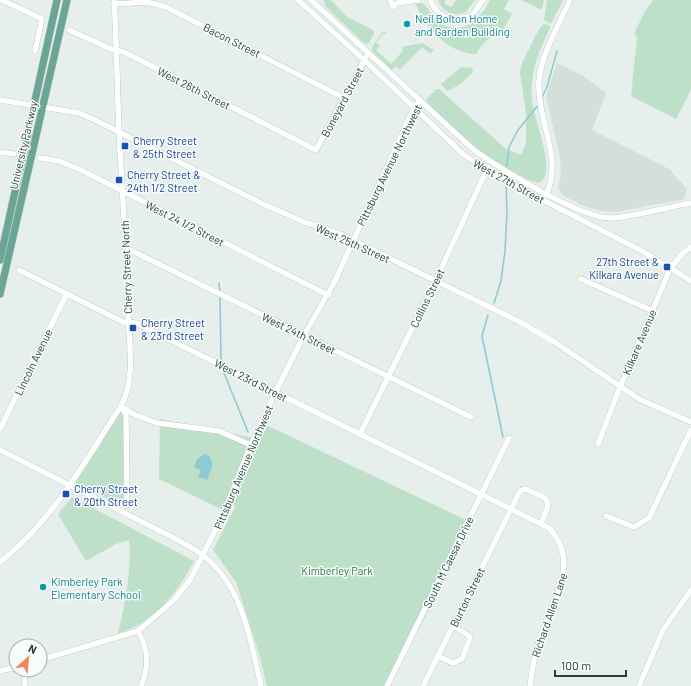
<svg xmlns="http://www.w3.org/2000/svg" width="691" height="686" font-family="Barlow,sans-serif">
	<rect width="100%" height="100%" fill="#e6efeb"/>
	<polygon fill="#d4dfda" points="557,63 582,75 606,93 592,130 669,169 687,189 684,199 616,212 601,211 583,206 564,196 558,189 561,175 560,157 546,96"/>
	<g fill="#bfe0c8">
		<polygon points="324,0 331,0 347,17 373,30 374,34 368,44 364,43 325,6"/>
		<path d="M438 0H446L444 4 452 7 456 0H475L466 12C454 17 443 13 438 0Z"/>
		<path d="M490 0H509L504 9 512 14 500 35C488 35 482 45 476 54 449 54 423 26 415 2L424 4C429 9 431 16 437 21 460 38 480 21 490 0Z"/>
		<polygon points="521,0 544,0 542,10"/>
		<polygon points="547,0 563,0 551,24 544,20"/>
		<polygon points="653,0 691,0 691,90 676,119 631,96 637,36 634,34 644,13"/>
		<path d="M544 24 551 26C542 45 533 63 532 84 531 94 532 105 535 115 538 129 557 177 538 183 511 178 440 123 426 100L436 89H439L506 149 521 155 526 143V113L520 72 522 63 539 29Z"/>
		<polygon points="383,31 386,32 387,34 383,33 376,43 380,46 376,50 391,64 403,51 402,47 422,43 434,50 430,54 422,47 400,70 396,66 392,70 372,51 372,47"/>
		<polygon points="461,67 472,68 473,72 459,85 447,91 441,84"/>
		<polygon points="121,411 123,416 124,507 75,483"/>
		<polygon points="160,419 254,438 262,423 466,520 459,535 466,538 389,686 267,686 259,654 236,582 213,550 235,507 231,498 225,511 159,479"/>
		<path d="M72 497 194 561C182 584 166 607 143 622 136 627 126 630 118 634 125 603 132 572 129 540L116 544 86 561 58 514Z"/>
	</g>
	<polygon fill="#8ec9d4" points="205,454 209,456 213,464 207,480 198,477 201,470 194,467 197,459"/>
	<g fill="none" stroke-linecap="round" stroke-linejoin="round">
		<g stroke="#8ec9d4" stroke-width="1.5">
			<polyline points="541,99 547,87 557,51"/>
			<polyline points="506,170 509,147 518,130 539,104"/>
			<polyline points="219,283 220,293"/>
			<polyline points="220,296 221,362"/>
			<polyline points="494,303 501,281 505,251 507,212 506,184"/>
			<polyline points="488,315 482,336 503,437"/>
			<polyline points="222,368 248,432"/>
		</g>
		<g stroke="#a8b8b2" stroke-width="6">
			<g id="minor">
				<polyline points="2,0 42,19 35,51"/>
				<polyline points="298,0 364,60 464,155 500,178 642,251 691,281"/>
				<path d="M311 0 475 151C503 170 582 220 613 218 636 216 668 207 691 203"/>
				<polyline points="390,0 393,7 397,3 418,0"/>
				<path d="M430 0C439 20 451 20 471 17L483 0"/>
				<polyline points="114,4 147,2 166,7 344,98"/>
				<polyline points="69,30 111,49 124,52 316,150 366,57"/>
				<polyline points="0,100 79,113 95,120 263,204 304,222 340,234 520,322 556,343 639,399 691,422"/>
				<polyline points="0,152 14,154"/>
				<polyline points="40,158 59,161 81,170 328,295"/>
				<path d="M546 195C564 158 536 119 539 80 542 52 559 25 570 0"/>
				<polyline points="126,248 471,417"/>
				<path d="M19 270 123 322 136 323 549 528C581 562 553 599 541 635 535 652 532 669 530 686"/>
				<polyline points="581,279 653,311"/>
				<polyline points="121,406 133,414 157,423 219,431 251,445"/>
				<polyline points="122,408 126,415 127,502"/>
				<polyline points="0,429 66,295"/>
				<polyline points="360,434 435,282 488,167"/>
				<polyline points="598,444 620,387 670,269 682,254 691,247"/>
				<path d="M0 450 178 540C186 545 197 550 204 556 244 589 250 639 261 686"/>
				<polyline points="606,516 634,527 649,518 691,430"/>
				<path d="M0 562C53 521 85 461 121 406 136 379 129 343 128 313 127 252 122 192 119 131 117 87 117 44 114 0"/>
				<path d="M138 631C148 649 150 666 141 686"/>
				<polyline points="438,656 453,663 462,659 470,638 468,635 453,626"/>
				<polyline points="40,660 138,631 174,600 190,580 223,515 251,445 275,393 304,335 334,283 414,108 420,100"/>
				<polyline points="24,670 25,686"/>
				<polyline points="0,671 16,667"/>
				<polyline points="387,686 509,438"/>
				<path d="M423 686 520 491 525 489C549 499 553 498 541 523"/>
				<polyline points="639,686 663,630 691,590"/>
			</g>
		</g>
		<g stroke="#c2cac8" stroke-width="8">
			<g id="major">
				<polyline points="0,260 57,0"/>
				<polyline points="0,294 67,0"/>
			</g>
		</g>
		<use href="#minor" stroke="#fff" stroke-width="5.5"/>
		<use href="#major" stroke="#6aa596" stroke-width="7"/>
	</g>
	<g fill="#0f9aa8" stroke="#f7fbf9" stroke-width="1.5">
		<circle cx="407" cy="24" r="4"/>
		<circle cx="43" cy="587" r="4"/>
	</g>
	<g fill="#1a4fb4" stroke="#f7fbf9" stroke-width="1.5">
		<rect x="121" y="142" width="8" height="8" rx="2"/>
		<rect x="115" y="176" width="8" height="8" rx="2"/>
		<rect x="663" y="263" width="8" height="8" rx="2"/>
		<rect x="129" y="324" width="8" height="8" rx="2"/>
		<rect x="62" y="490" width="8" height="8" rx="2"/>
	</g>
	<g text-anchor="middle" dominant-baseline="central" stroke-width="3" stroke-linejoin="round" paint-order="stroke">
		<g font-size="11" fill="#0d838f" stroke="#f7fbf9" text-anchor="start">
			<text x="415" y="18">Neil Bolton Home<tspan x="415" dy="13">and Garden Building</tspan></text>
			<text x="51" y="581">Kimberley Park<tspan x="51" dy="13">Elementary School</tspan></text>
		</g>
		<g font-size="11" fill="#24423a" stroke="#f7fbf9">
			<text transform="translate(232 40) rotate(27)">Bacon Street</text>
			<text transform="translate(194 88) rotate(27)">West 26th Street</text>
			<text transform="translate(342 102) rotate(-62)">Boneyard Street</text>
			<text transform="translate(23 145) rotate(-77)">University Parkway</text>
			<text transform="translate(389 165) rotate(-64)">Pittsburg Avenue Northwest</text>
			<text transform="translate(509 181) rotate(29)">West 27th Street</text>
			<text transform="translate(185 223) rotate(27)">West 24 1/2 Street</text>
			<text transform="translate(353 243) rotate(24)">West 25th Street</text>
			<text transform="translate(126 267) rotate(-92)">Cherry Street North</text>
			<text transform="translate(427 298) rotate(-64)">Collins Street</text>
			<text transform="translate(299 333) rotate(26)">West 24th Street</text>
			<text transform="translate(639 342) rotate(-67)">Kilkare Avenue</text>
			<text transform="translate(33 362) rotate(-64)">Lincoln Avenue</text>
			<text transform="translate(251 380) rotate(27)">West 23rd Street</text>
			<text transform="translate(243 467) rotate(-67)">Pittsburg Avenue Northwest</text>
			<text transform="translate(448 562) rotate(-64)">South M Caesar Drive</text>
			<text transform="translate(467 597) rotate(-64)">Burton Street</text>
			<text transform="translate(549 615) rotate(-71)">Richard Allen Lane</text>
		</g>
		<g font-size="11" fill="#164399" stroke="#f7fbf9" text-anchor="start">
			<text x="133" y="140">Cherry Street<tspan x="133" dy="13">&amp; 25th Street</tspan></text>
			<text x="127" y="174">Cherry Street &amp;<tspan x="127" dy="13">24th 1/2 Street</tspan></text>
			<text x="659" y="261" text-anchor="end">27th Street &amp;<tspan x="659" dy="13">Kilkara Avenue</tspan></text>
			<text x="141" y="322">Cherry Street<tspan x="141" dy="13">&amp; 23rd Street</tspan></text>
			<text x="74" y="488">Cherry Street<tspan x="74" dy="13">&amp; 20th Street</tspan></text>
		</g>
		<g font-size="11" fill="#2d7a4b" stroke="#f7fbf9">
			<text x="337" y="570">Kimberley Park</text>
		</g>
	</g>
	<g transform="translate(28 658) rotate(27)"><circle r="19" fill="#f7fbf9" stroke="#a3b1ad"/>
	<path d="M0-3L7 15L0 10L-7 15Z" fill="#f4845f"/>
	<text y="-6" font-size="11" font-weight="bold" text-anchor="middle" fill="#24423a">N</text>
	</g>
	<path d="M555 670v6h71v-6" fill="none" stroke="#24423a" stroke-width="2"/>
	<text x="561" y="670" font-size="12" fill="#24423a" stroke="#f7fbf9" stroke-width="3" paint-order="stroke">100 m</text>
</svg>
